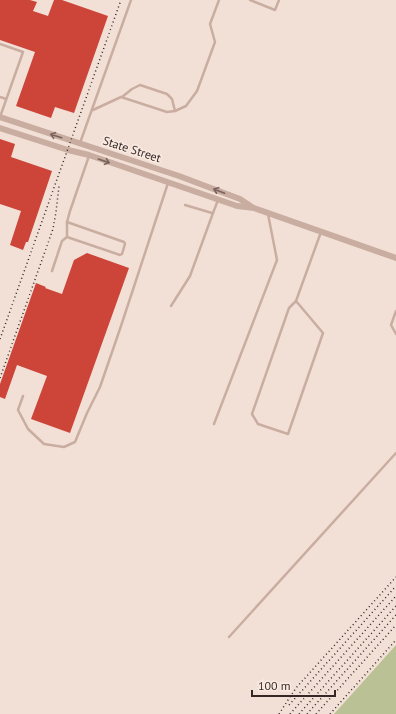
<svg xmlns="http://www.w3.org/2000/svg" width="396" height="714" font-family="'PT Sans',sans-serif">
	<rect width="100%" height="100%" fill="#f2e0d6"/>
	<polygon fill="#bac195" points="396,645 396,714 334,714"/>
	<g fill="#cd4439">
		<polygon points="0,0 30,0 37,2 33,11 48,16 54,0 62,0 108,16 74,113 55,107 51,118 16,106 35,52 0,40"/>
		<polygon points="0,139 15,144 11,157 52,171 28,242 26,242 23,250 10,245 21,211 0,204"/>
		<polygon points="87,253 129,268 70,433 31,419 47,376 17,365 5,399 0,397 0,384 36,283 46,287 45,288 62,294 74,260"/>
	</g>
	<g fill="none" stroke-linecap="round" stroke-linejoin="round">
		<g stroke="#caada1" stroke-width="2.5">
			<polyline points="250,0 275,10 279,0"/>
			<polyline points="0,44 23,52 0,117"/>
			<polyline points="0,97 6,99"/>
			<polyline points="122,97 132,89 140,85 167,94 172,99 175,111"/>
			<polyline points="93,110 121,97 167,112 175,111 186,106 197,91 215,42 210,24 219,0"/>
			<polyline points="80,143 131,0"/>
			<polyline points="185,205 212,213 213,213 218,200"/>
			<polyline points="67,237 67,222"/>
			<polyline points="52,271 62,241 67,237 120,255 122,254 125,244 124,242 67,222 70,211 89,156"/>
			<polyline points="296,301 323,333 288,434 258,424 252,414 289,308 296,301 321,232"/>
			<polyline points="171,306 190,276 213,213"/>
			<polyline points="396,311 391,325 396,334"/>
			<polyline points="23,396 18,410 28,429 44,444 64,447 75,442 87,413 100,387 121,326 168,183"/>
			<polyline points="214,424 277,260 268,214"/>
			<polyline points="229,637 396,453"/>
		</g>
		<g stroke="#caada1" stroke-width="6">
			<polyline points="0,117 179,176 240,199 252,207"/>
			<polyline points="0,128 68,150 89,155 237,206 254,208 396,258"/>
		</g>
		<g stroke="#342725" stroke-width="1.5" stroke-dasharray="1 3" stroke-linecap="butt">
			<polyline points="0,339 121,0"/>
			<polyline points="0,378 53,229 56,212 59,186"/>
			<polyline points="289,705 396,586"/>
			<polyline points="279,714 288,700 296,688 396,577"/>
			<polyline points="290,714 396,596"/>
			<polyline points="299,714 396,606"/>
			<polyline points="307,714 396,615"/>
			<polyline points="316,714 396,625"/>
			<polyline points="330,714 396,640"/>
		</g>
	</g>
	<defs><path id="oneway-shaft" d="M-6 0H5M1.5-3L5.5 0L1.5 3" fill="none" stroke-width="1.6" stroke-linecap="round" stroke-linejoin="round"/></defs>
	<g stroke="#78635d">
		<use href="#oneway-shaft" transform="translate(56 136) rotate(-162)"/>
		<use href="#oneway-shaft" transform="translate(104 161) rotate(19)"/>
		<use href="#oneway-shaft" transform="translate(219 191) rotate(-159)"/>
	</g>
	<g text-anchor="middle" dominant-baseline="central" stroke-width="3" stroke-linejoin="round" paint-order="stroke">
		<g font-size="12" fill="#342725" stroke="#faebe2">
			<text transform="translate(132 149) rotate(18)">State Street</text>
		</g>
	</g>
	<path d="M252 690v6h83v-6" fill="none" stroke="#342725" stroke-width="2"/>
	<text x="258" y="690" font-size="12" fill="#342725" stroke="#faebe2" stroke-width="3" paint-order="stroke">100 m</text>
</svg>
